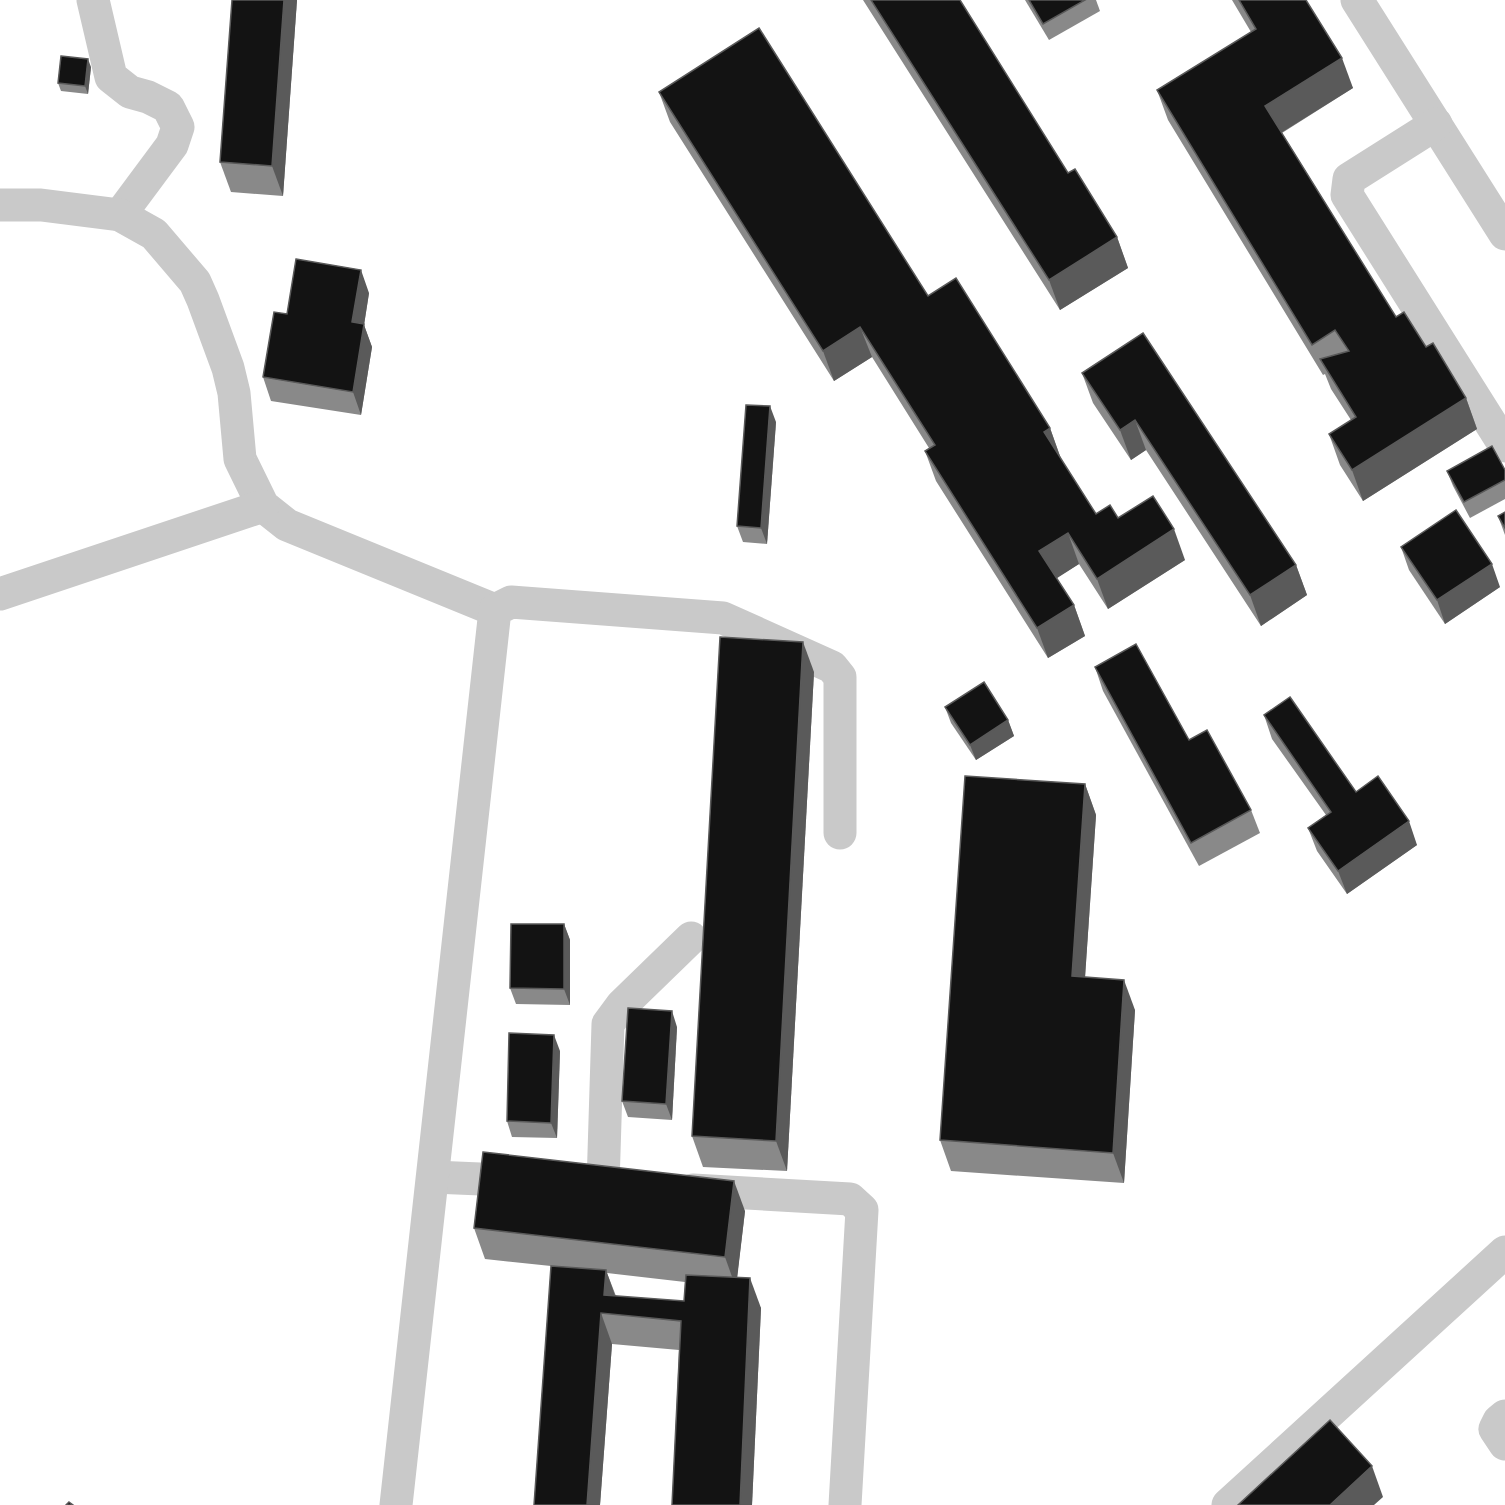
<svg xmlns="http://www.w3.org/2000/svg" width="1505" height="1505" font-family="Barlow,sans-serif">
	<rect width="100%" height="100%" fill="#fff"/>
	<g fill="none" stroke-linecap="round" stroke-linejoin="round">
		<g stroke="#c9c9c9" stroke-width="33">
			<polyline points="93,0 111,77 130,92 148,97 168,107 178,127 172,145 120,215"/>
			<polyline points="1357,0 1505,234"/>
			<polyline points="1436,124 1349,179 1347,195 1505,446"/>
			<polyline points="0,205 41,205 120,215 154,234 195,282 203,300 228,368 234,393 240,459 263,506 287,525 495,610"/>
			<polyline points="0,594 263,506"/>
			<polyline points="433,1177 525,1181"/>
			<polyline points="603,1185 608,1024 622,1005 691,938"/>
			<polyline points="693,1190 850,1199 862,1210 845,1505"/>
			<polyline points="1505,1416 1499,1421 1495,1429 1505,1444"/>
			<polyline points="396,1505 495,610 511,602 723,618 832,667 840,677 840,833"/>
			<polyline points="1228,1505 1505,1252"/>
		</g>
	</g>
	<g fill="#898989" fill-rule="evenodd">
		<polygon points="232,0 297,0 283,196 231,192 220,162"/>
		<polygon points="863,0 960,0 1068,173 1117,237 1128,268 1060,310"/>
		<polygon points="1025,0 1096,0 1100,11 1049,40"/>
		<polygon points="1232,0 1306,0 1353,88 1282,133 1396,317 1426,347 1466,398 1477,429 1363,501 1340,465 1329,434 1351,420 1331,389 1325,374 1323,375 1168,120 1157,90 1251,32"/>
		<polygon points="91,67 88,94 61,91 58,83"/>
		<polygon points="659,92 928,296 1050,428 1061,459 1096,514 1118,518 1185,560 1108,609 1079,564 1056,578 1074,605 1085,636 1048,658 936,481 925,451 929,448 872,357 834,381 670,122"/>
		<polygon points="369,293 364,325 372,347 361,415 271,401 263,377 287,314"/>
		<polygon points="1082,373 1296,565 1307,595 1261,626 1146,450 1131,460 1093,403"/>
		<polygon points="776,422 767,544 743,542 737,526"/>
		<polygon points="1505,470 1505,499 1470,518 1453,486 1447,471"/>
		<polygon points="1505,512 1505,535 1498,516"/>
		<polygon points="1401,547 1500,587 1445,624 1409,570"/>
		<polygon points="1095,667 1251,810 1260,833 1199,866 1103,691"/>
		<polygon points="814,672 787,1171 703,1167 692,1136"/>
		<polygon points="945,707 1008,720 1014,736 976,760 951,723"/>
		<polygon points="1264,715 1356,792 1417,845 1347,894 1317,851 1308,828 1326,815 1272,739"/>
		<polygon points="1085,784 1096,815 1085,977 1135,1010 1124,1183 951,1171 940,1140"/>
		<polygon points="564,924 570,940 570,1005 516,1004 510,988"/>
		<polygon points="677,1027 672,1120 628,1117 622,1101"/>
		<polygon points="560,1051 557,1138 512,1137 507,1121"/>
		<path d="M745 1211 737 1277 761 1308 752 1505H672L679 1350 612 1344 600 1505H534L551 1266 485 1259 474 1228ZM607 1273 685 1282 684 1301 616 1296Z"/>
	</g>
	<g fill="#5a5a5a">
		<polygon points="284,0 297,0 283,196 272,166"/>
		<polygon points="1342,58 1353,88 1276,136 1265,106"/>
		<polygon points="88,59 91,67 88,94 85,86"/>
		<polygon points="1117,237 1128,268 1060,310 1049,280"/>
		<polygon points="361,270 369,293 364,325 372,347 361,415 353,392 352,322"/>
		<polygon points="860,327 872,357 834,381 823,351"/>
		<polygon points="1466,398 1477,429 1363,501 1352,470"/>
		<polygon points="770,406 776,422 767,544 761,528"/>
		<polygon points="1135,420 1146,450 1131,460 1120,430"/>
		<polygon points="1050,428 1061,459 1044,432"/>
		<polygon points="1174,529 1185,560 1108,609 1097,579"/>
		<polygon points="1068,533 1079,564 1051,582 1039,551"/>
		<polygon points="1492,564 1500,587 1445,624 1437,600"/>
		<polygon points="1296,565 1307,595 1261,626 1250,595"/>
		<polygon points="1074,605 1085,636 1048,658 1037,628"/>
		<polygon points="803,642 814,672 787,1171 776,1141"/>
		<polygon points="1008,720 1014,736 976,760 970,745"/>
		<polygon points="1085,784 1096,815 1083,1007 1072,976"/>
		<polygon points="1409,821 1417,845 1347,894 1338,871"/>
		<polygon points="564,924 570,940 570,1005 564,989"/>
		<polygon points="1124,980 1135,1010 1124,1183 1113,1153"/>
		<polygon points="672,1011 677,1027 672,1120 666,1104"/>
		<polygon points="554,1035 560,1051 557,1138 551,1123"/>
		<polygon points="734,1181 745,1211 736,1288 725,1257"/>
		<polygon points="606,1270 617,1301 604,1295"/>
		<polygon points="750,1278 761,1308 752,1505 740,1505"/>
		<polygon points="601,1313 612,1344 600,1505 587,1505"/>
		<polygon points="1372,1466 1383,1497 1374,1505 1330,1505"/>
	</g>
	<g fill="#131313" stroke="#5a5a5a" stroke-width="1.5">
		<polygon points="232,0 284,0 272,166 220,162"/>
		<polygon points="871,0 960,0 1068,173 1075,169 1117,237 1049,280"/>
		<polygon points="1029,0 1085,0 1043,24"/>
		<polygon points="1239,0 1306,0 1342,58 1265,106 1396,317 1404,312 1426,347 1433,343 1466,398 1352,470 1329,434 1356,417 1320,359 1349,351 1335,330 1312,345 1157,90 1256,29"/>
		<polygon points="759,28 928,296 956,278 1050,428 1044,432 1096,514 1110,505 1118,518 1153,496 1174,529 1097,579 1068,533 1039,551 1074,605 1037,628 925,451 935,445 860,327 823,351 659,92"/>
		<polygon points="61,56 88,59 85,86 58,83"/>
		<polygon points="296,259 361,270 352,322 364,324 353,392 263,377 274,312 287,314"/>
		<polygon points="1143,333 1296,565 1250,595 1135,420 1120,430 1082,373"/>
		<polygon points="746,405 770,406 761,528 737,526"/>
		<polygon points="1492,446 1505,470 1505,480 1464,502 1447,471"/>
		<polygon points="1456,510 1492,564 1437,600 1401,547"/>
		<polygon points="1505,512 1505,528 1498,516"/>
		<polygon points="720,637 803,642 776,1141 692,1136"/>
		<polygon points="1136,644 1189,740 1207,730 1251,810 1191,843 1095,667"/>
		<polygon points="984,682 1008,720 970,745 945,707"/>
		<polygon points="1290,697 1356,792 1378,776 1409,821 1338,871 1308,828 1331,812 1264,715"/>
		<polygon points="965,776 1085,784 1072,976 1124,980 1113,1153 940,1140"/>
		<polygon points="511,924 564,924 564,989 510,988"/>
		<polygon points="628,1008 672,1011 666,1104 622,1101"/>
		<polygon points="509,1033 554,1035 551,1123 507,1121"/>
		<polygon points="483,1152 734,1181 725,1257 474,1228"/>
		<polygon points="551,1266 606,1270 604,1295 684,1301 686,1275 750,1278 740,1505 672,1505 681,1321 601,1313 587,1505 534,1505"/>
		<polygon points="1330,1420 1372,1466 1330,1505 1238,1505"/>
		<polygon points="69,1502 73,1505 66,1505"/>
	</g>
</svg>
